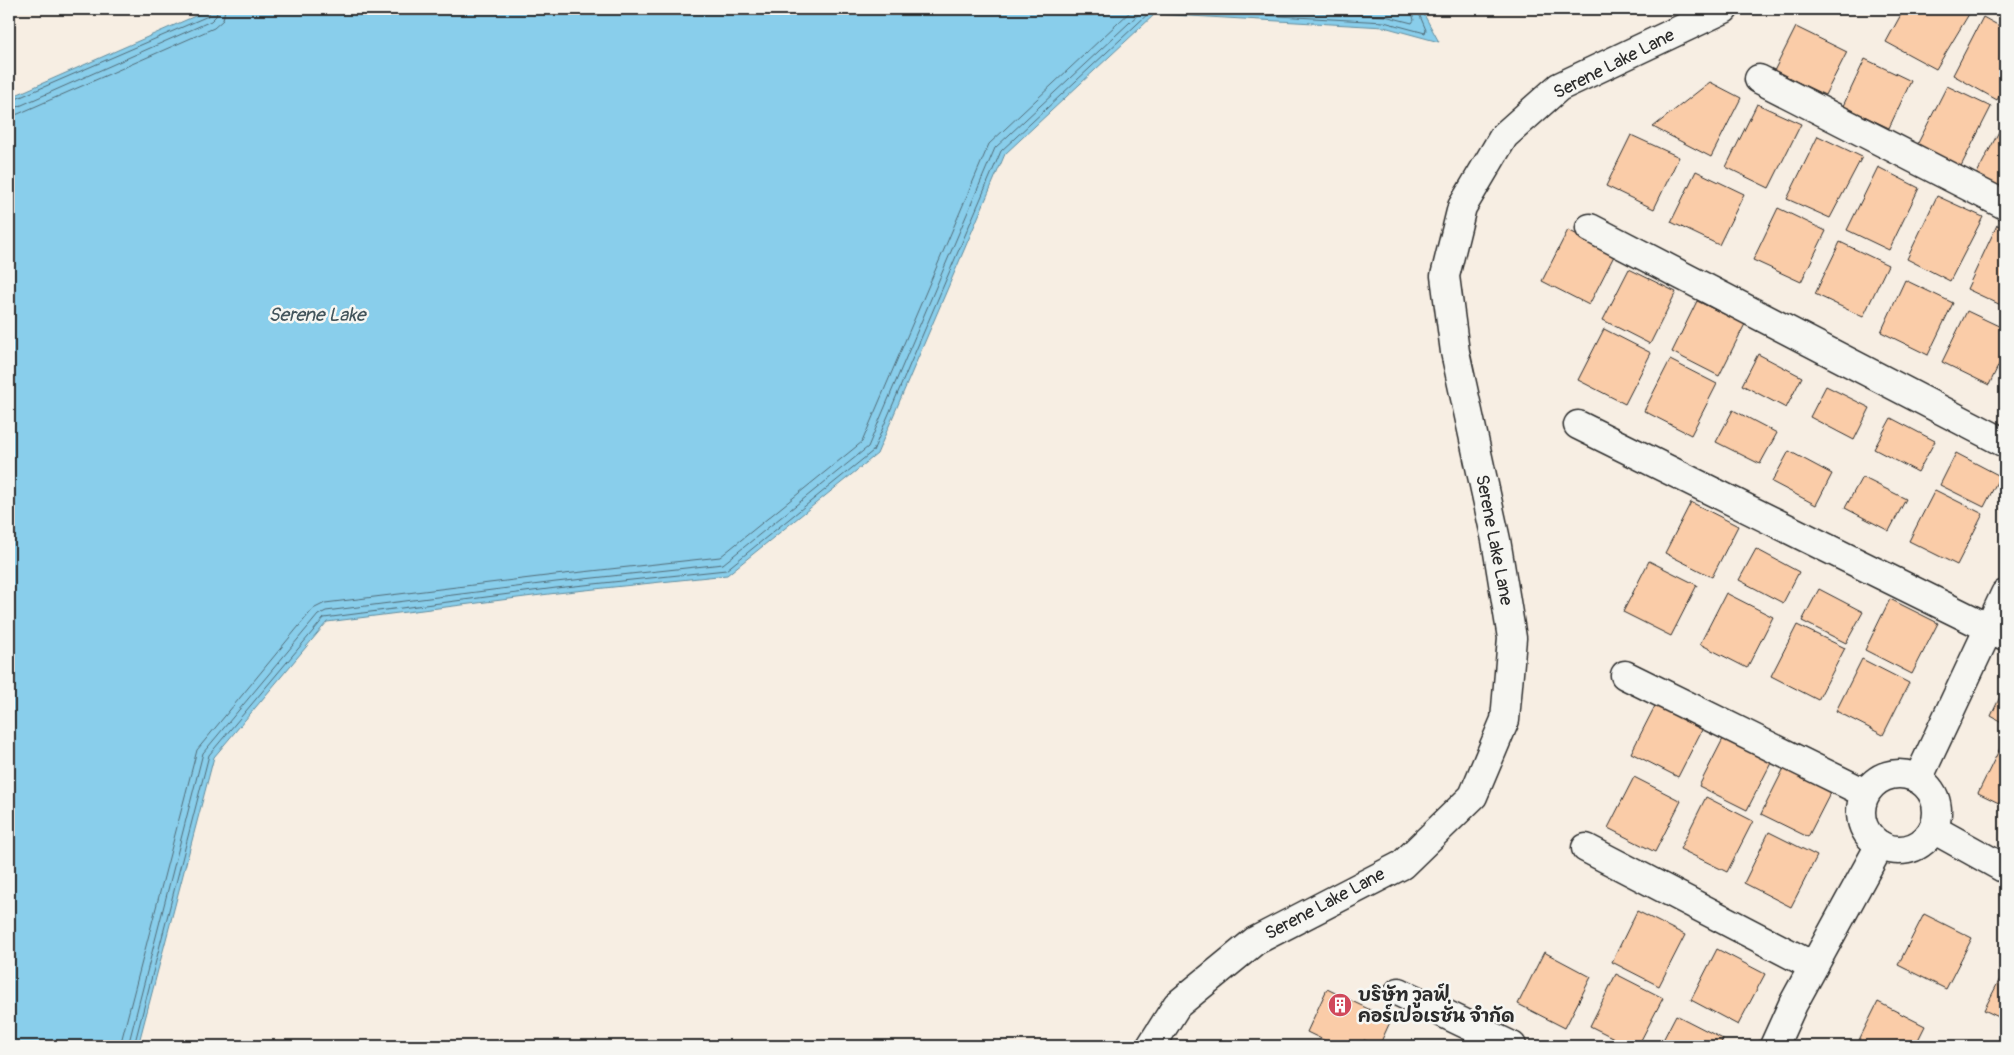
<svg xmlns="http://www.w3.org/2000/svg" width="2014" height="1055" font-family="Pangolin,'Playpen Sans Thai',sans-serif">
	<rect width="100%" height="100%" fill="#f7eee3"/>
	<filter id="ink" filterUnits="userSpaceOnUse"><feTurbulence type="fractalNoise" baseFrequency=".02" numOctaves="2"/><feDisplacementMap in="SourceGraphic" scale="10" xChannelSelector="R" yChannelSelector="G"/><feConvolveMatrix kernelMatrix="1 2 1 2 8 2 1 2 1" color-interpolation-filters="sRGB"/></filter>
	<g filter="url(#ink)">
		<polygon fill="#89ceeb" stroke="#638d9e" points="211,9 1421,9 1439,42 1384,27 1155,14 1005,154 877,454 727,575 557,593 327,622 214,757 138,1046 9,1046 9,98"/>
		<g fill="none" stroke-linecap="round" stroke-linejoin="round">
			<g stroke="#516c78" stroke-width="1">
				<polyline points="1256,9 1385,16 1412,23 1414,20 1411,9"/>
				<polyline points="9,102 208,16 211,9"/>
				<polyline points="9,109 15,108 211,21 216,16 218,9"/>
				<polyline points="9,116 18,114 214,28 223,20 225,9"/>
				<polyline points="120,1046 197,750 313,609 325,603 555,575 720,557 862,442 989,144 1133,9"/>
				<polyline points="128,1046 203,753 318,615 326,611 556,582 723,564 868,447 995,148 1144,9"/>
				<polyline points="134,1046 209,755 324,618 556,588 726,570 873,451 1001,151 1151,11 1155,9 1384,22 1425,33 1426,30 1417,9"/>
			</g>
		</g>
		<g fill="#facca8" stroke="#2b2b2b">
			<polygon points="1904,9 1972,9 1936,69 1886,42"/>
			<polygon points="1983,17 2005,29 2005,86 1997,100 1953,75"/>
			<polygon points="1796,27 1847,52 1825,95 1774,71"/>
			<polygon points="1865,59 1911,81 1889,128 1843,106"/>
			<polygon points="1710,82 1741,98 1711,157 1653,127"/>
			<polygon points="1947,86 1991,107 1960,168 1916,147"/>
			<polygon points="1757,104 1801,124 1769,188 1726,167"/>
			<polygon points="2005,120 2005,192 1975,177"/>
			<polygon points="1631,135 1679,157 1654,209 1606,186"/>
			<polygon points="1818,136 1862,157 1830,218 1787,199"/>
			<polygon points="1878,167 1919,188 1889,250 1847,230"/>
			<polygon points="1696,171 1744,194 1719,245 1671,222"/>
			<polygon points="1937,196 1983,217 1950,281 1907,259"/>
			<polygon points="1778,208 1826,231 1801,282 1753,260"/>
			<polygon points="1997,225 2005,229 2005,307 1967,289"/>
			<polygon points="1568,230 1615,254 1589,305 1542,281"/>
			<polygon points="1840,242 1888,265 1863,317 1815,294"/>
			<polygon points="1629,269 1676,292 1650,344 1603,320"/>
			<polygon points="1905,280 1953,303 1928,355 1881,332"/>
			<polygon points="1697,301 1745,324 1719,376 1672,352"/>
			<polygon points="1967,311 2005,329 2005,352 1989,385 1942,362"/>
			<polygon points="1604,329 1651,353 1625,404 1578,380"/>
			<polygon points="1758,354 1802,377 1786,408 1742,385"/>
			<polygon points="1670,360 1717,384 1691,435 1644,411"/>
			<polygon points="1826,386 1870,408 1854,440 1810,417"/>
			<polygon points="1733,410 1777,433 1760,464 1716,442"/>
			<polygon points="1891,418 1935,441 1918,472 1874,449"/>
			<polygon points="1789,451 1832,474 1816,505 1772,482"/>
			<polygon points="1956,453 2000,476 1984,507 1940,485"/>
			<polygon points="1862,477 1906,499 1889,531 1845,508"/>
			<polygon points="1935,490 1983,514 1957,565 1909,541"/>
			<polygon points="1691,502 1738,526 1712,577 1665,553"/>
			<polygon points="1756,549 1799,572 1783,603 1739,580"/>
			<polygon points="1649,561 1697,585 1671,636 1623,612"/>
			<polygon points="1819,589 1863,612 1846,643 1802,621"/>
			<polygon points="1726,593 1773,617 1747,668 1700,644"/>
			<polygon points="1890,599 1938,623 1912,674 1865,650"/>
			<polygon points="1797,625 1845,648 1818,700 1771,676"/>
			<polygon points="1862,659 1909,683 1883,735 1836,711"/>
			<polygon points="2005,686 2005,724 1991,716"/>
			<polygon points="1657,702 1704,726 1678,777 1631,753"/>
			<polygon points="1725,735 1773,759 1747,810 1699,786"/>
			<polygon points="2003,742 2005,743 2005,806 1978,793"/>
			<polygon points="1787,762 1834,786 1808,837 1761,814"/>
			<polygon points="1634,777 1681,801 1655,852 1608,828"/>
			<polygon points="1706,797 1753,821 1727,872 1680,849"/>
			<polygon points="1769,832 1817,856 1791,907 1744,883"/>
			<polygon points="1637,911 1685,935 1659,986 1612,962"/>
			<polygon points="1924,914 1972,938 1946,989 1898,965"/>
			<polygon points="1717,949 1765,974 1738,1025 1691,1000"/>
			<polygon points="1544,952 1591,977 1565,1028 1518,1004"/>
			<polygon points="2005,969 2005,1020 1984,1010"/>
			<polygon points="1616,974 1663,998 1638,1046 1630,1046 1590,1026"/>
			<polygon points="1327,989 1391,1020 1379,1046 1364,1040 1361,1046 1336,1046 1307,1032"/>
			<polygon points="1878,1002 1925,1026 1915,1046 1856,1046"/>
			<polygon points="1676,1015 1723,1039 1719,1046 1660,1046"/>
		</g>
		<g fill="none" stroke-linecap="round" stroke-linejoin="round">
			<g stroke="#2b2b2b" stroke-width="31">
				<g id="minor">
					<polyline points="1759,79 2005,205"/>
					<polyline points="1590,228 2005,443"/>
					<polyline points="1578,425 2005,636"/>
					<polyline points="1625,675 1865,793"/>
					<circle cx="1899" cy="812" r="38"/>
					<polyline points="1918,779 2005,594"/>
					<polyline points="1933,829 2005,869"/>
					<polyline points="1586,848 1813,966"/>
					<polyline points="1399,992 1512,1046"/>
					<polyline points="1151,1046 1177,1005 1255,941 1402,865 1473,796 1505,720 1512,638 1496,540 1455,352 1445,276 1462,207 1504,136 1559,87 1724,9"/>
					<polyline points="1774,1046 1793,1004 1880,845"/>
				</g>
			</g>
			<use href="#minor" stroke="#f6f6f2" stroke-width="28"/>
		</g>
	</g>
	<defs>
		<g id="building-disc" transform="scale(1.25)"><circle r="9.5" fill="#d1495b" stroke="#f6f6f2"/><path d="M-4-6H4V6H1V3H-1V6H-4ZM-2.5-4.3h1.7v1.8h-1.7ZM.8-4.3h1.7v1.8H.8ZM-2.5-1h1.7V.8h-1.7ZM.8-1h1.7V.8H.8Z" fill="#fff"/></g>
	</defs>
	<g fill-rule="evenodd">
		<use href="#building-disc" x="1340" y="1005"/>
	</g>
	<g text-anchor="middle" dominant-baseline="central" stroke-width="5" stroke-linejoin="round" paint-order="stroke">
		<g font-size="18" fill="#2b2b2b" stroke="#f6f6f2">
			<text transform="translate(1614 64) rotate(-27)">Serene Lake Lane</text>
			<text transform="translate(1494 540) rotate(79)">Serene Lake Lane</text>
			<text transform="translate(1325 904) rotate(-28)">Serene Lake Lane</text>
		</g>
		<g font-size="18" font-weight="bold" fill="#2b2b2b" stroke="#f6f6f2" text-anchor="start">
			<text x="1358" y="995">บริษัท วูลฟ์<tspan x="1358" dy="21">คอร์เปอเรชั่น จำกัด</tspan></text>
		</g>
		<g font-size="19" font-style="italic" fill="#42545b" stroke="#f6f6f2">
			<text x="317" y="315">Serene Lake</text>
		</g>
	</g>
	<rect width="2014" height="1055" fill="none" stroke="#f6f6f2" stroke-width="30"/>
	<rect x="15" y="15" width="1984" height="1025" fill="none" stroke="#2b2b2b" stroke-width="2" filter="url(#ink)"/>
</svg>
